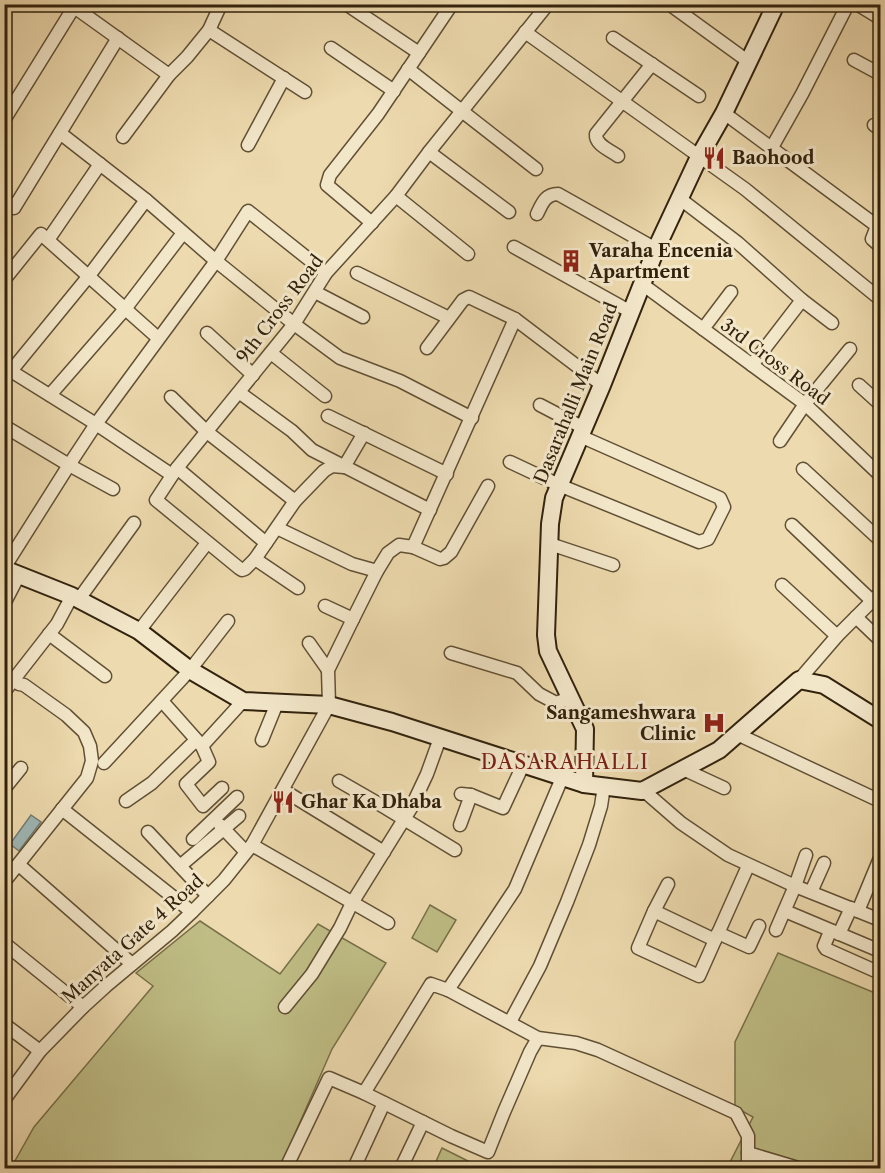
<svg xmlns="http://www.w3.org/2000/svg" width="885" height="1173" font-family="'Libre Caslon Text',serif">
	<rect width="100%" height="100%" fill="#eddaae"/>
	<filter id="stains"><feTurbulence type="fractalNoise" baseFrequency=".00333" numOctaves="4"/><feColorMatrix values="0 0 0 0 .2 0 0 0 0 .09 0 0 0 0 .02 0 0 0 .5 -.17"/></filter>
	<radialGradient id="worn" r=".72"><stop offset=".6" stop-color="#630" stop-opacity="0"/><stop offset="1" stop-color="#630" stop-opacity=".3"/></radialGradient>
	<g fill="#bfbd85" stroke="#787049" stroke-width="1.5">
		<polygon points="430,905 456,920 437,952 412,938"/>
		<polygon points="200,921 280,974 318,924 386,963 332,1049 280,1168 11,1168 34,1127 153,986 136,973"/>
		<polygon points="778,953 880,995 880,1168 727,1168 753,1117 735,1107 735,1042"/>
		<polygon points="442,1148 482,1168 433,1168"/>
	</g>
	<polygon fill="#9eb8b6" stroke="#737c72" stroke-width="1.5" points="31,815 41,822 19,851 10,844"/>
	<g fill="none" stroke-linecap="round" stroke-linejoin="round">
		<g stroke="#615035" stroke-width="15">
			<g id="street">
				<polyline points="70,4 169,75 187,57 209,30 221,4"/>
				<polyline points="346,4 419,53"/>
				<polyline points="669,4 749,62"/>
				<polyline points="857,4 880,18"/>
				<polyline points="209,30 305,92"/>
				<polyline points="525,32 745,189 880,299"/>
				<polyline points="613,38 699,96"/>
				<polyline points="331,48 394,91"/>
				<polyline points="854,60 880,74"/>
				<polyline points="408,69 536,169"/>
				<polyline points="724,113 877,226 872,239 880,246"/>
				<polyline points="4,120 74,7"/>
				<polyline points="874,125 880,129"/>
				<polyline points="60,133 146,200 216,261 294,324 340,358 400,381 472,418"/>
				<polyline points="123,137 169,75"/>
				<polyline points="248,145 284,78"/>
				<polyline points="771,149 802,94 848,4"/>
				<polyline points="429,152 509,212"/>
				<path d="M618 156C610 150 595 145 596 134L652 64"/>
				<polyline points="396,196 468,254"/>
				<polyline points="679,198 738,243 802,300 832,323"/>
				<polyline points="4,199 14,208 118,38"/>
				<path d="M537 214C542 204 545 194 558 194L656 249"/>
				<polyline points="372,223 327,185 330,175 378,114 452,4"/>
				<polyline points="48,240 100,164"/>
				<polyline points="514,247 631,312"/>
				<polyline points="357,273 449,318"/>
				<polyline points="4,280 41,234 158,338"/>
				<polyline points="642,284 805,404 880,475"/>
				<polyline points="315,292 363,317"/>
				<polyline points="703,329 731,292"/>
				<polyline points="207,333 253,375"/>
				<polyline points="427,348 463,300 469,297 515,319"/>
				<polyline points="271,353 325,396"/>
				<polyline points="752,365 802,300"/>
				<polyline points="6,368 96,424 172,475"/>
				<polyline points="11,371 88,277 146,200"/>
				<polyline points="859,385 880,404"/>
				<polyline points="240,393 292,431 312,450 430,510"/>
				<polyline points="50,395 125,309 183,233"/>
				<polyline points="171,397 207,432 295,501"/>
				<polyline points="540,405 584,428"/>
				<polyline points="328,416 447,474"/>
				<polyline points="4,426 69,465 113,489"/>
				<polyline points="780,441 805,404 850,349"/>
				<polyline points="510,462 559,485 699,542 708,539 724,507 720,498 580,436"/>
				<polyline points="177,468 266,543"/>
				<polyline points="803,469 880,540"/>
				<polyline points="792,525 872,601"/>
				<polyline points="277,528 352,564 377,571"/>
				<polyline points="550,544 613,565"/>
				<polyline points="413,547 440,559 444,558 451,552 488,486"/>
				<polyline points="255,559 295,501 324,471 332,466 344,467 364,433"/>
				<polyline points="4,568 69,465 96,424 216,261 248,211 326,273"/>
				<polyline points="782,585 837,636"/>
				<polyline points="298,588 255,559 245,569 242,570 239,568 156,500 177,468 294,324 326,273 396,196 429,152 548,4"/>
				<polyline points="79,599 134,523"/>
				<polyline points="5,602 19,575"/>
				<polyline points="325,606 353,619"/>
				<polyline points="856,617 880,640"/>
				<polyline points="139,631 207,543"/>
				<polyline points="49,634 105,676"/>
				<polyline points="309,643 328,670"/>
				<polyline points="451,653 517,673 539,694 556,703 570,698"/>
				<polyline points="799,680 837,636 880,593"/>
				<polyline points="4,692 57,624 72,596"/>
				<polyline points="162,701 202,746 209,762 186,784 203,806 222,788"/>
				<polyline points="737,734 880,801"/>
				<polyline points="262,740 277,703"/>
				<polyline points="202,746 243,701"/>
				<polyline points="104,763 190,670 228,621"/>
				<polyline points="683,769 724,788"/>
				<polyline points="339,781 386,808 455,850"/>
				<polyline points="4,789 21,768"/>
				<polyline points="283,790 384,852"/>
				<polyline points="643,790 681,823 728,855 795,886 880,920"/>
				<polyline points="461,794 471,795 503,808 523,765"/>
				<polyline points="126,801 152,783 196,740"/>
				<polyline points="62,809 192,912"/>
				<polyline points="220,825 246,852"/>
				<polyline points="460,825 471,795"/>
				<polyline points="148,832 208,896"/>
				<polyline points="193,839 237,797"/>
				<polyline points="252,845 388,923"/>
				<polyline points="19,865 132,964"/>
				<polyline points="180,866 239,816"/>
				<polyline points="4,882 87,778 92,761 90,746 84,732 66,715 24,685 19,684 13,680"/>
				<polyline points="668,884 654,911 638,948 699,976 748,866"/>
				<polyline points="811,892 824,863"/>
				<polyline points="654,911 715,940"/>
				<polyline points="785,911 880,951"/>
				<polyline points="858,911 880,858"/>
				<polyline points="776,930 795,886 806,855"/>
				<polyline points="832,931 829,934 824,946 826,949 880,973"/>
				<polyline points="718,933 749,947 759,926"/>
				<polyline points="839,934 851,908"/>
				<polyline points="4,943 83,1007"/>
				<polyline points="448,990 515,889 562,778"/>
				<polyline points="285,1007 312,974 340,928 352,903 411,808 427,774 440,738"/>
				<polyline points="510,1022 540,966 567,902 589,845 601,806 604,786"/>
				<polyline points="4,1024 40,1051"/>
				<polyline points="538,1038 530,1052 504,1112 488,1152 451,1136 364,1093 431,984 448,990 538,1038 576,1043 598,1050 736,1113 748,1136 748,1168"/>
				<polyline points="4,1100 40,1051 83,1007 106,986 172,931 192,912 224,880 252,845 329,705 328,670 353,619 377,571 388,553 399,545 413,547 515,319 602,385"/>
				<polyline points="748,1153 798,1168"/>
				<polyline points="286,1168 329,1078 364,1093"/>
				<polyline points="354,1168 384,1103"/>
				<polyline points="401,1168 423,1122"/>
			</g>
		</g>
		<g stroke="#32220d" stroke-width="20">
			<g id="secondary">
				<polyline points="4,569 72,596 139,631 190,670 243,701 329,705 392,722 584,784 642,791 719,750 799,680 824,685 880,720"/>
				<polyline points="584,784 585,729 548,651 546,635 550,524 554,498 602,385 656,249 699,157 724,113 776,4"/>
			</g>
		</g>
		<use href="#street" stroke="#f3e7ca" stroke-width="12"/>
		<use href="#secondary" stroke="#f3e7ca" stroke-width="16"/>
	</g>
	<defs>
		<g id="restaurant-bare" transform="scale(1.8)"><path d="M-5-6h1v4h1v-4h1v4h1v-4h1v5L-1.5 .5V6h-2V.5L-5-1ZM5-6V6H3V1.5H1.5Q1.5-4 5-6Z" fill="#8f2418" stroke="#f3e7ca" stroke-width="2.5" paint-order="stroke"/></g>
		<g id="building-bare" transform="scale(1.8)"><path d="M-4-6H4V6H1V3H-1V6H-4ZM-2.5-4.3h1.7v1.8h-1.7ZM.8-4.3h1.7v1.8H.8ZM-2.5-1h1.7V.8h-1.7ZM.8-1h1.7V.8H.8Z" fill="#8f2418" stroke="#f3e7ca" stroke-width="2.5" paint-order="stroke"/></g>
		<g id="hospital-bare" transform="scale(1.8)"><path d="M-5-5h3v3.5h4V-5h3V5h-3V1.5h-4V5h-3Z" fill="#8f2418" stroke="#f3e7ca" stroke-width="2.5" paint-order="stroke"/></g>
	</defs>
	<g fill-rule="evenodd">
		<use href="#restaurant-bare" x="714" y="158"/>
		<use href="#building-bare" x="571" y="261"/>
		<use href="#hospital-bare" x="714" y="723"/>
		<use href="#restaurant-bare" x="283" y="802"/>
	</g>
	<g text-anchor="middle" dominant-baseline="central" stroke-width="6" stroke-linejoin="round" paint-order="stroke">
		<g font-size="18" font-weight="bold" fill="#32220d" stroke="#f3e7ca" text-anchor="start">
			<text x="732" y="158">Baohood</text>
			<text x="589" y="251">Varaha Encenia<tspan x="589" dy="21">Apartment</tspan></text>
			<text x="696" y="713" text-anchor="end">Sangameshwara<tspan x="696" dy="21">Clinic</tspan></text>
			<text x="301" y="802">Ghar Ka Dhaba</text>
		</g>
		<g font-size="18" fill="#32220d" stroke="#f3e7ca">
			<text transform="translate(280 309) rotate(-53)">9th Cross Road</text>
			<text transform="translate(775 362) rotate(37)">3rd Cross Road</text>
			<text transform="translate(576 393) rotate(-68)">Dasarahalli Main Road</text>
			<text transform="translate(133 939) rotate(-42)">Manyata Gate 4 Road</text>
		</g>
		<g font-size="20" letter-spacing="1.5" fill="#7a1f14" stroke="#f3e7ca">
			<text x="565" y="762">DASARAHALLI</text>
		</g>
	</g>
	<rect width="885" height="1173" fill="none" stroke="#eddaae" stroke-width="24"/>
	<rect x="6" y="6" width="873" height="1161" fill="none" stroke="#32220d" stroke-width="3"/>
	<rect x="12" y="12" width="861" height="1149" fill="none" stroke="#32220d" stroke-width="1.5"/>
	<rect width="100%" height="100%" filter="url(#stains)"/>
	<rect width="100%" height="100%" fill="url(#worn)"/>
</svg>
